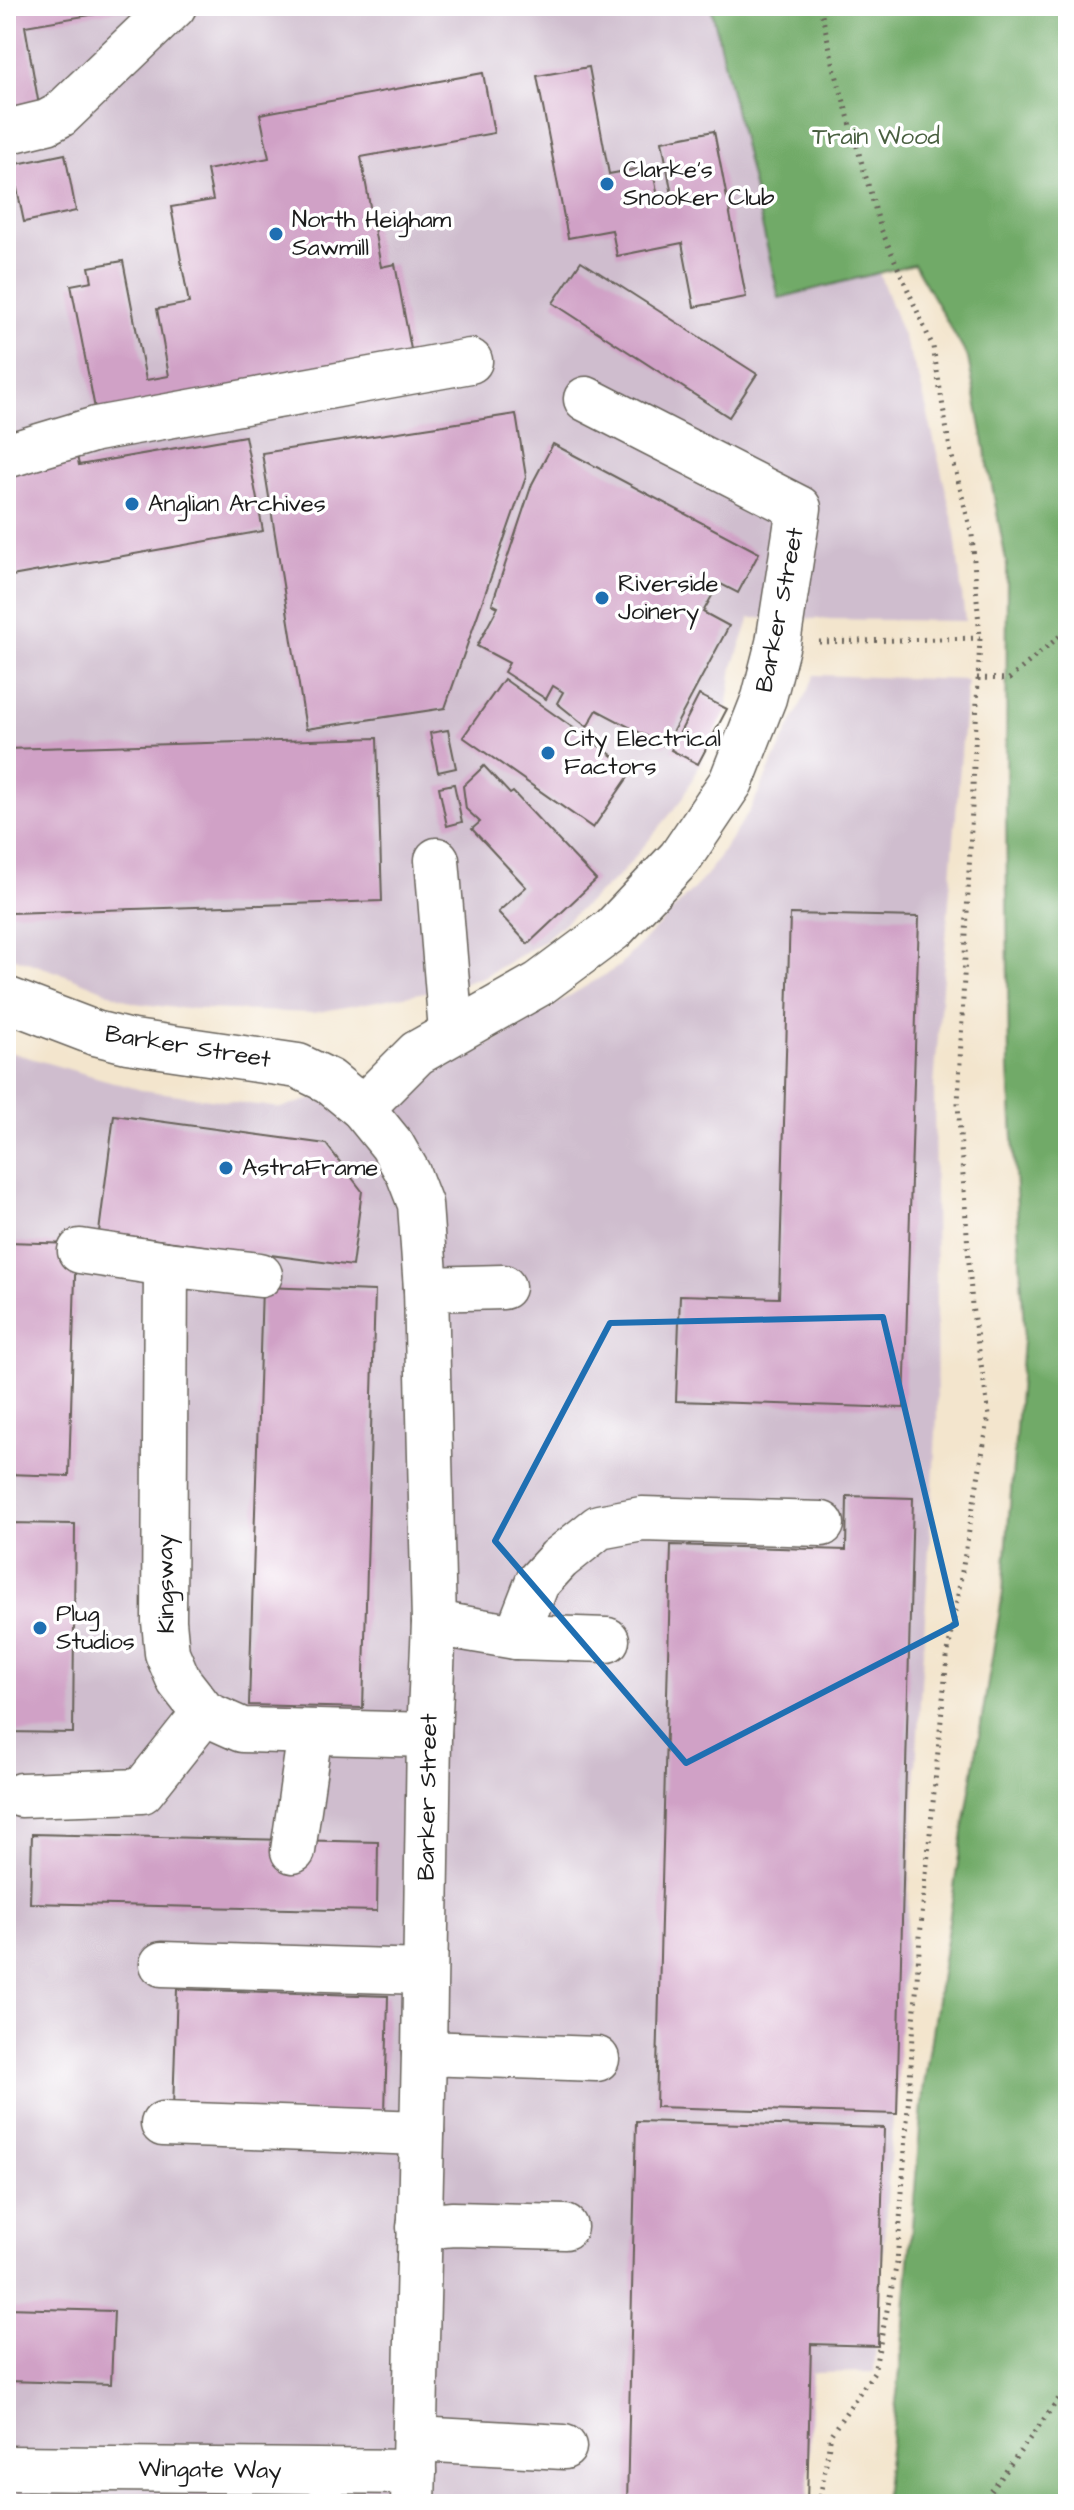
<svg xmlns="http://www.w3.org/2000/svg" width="1074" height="2510" font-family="'Architects Daughter',sans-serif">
	<rect width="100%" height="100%" fill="#fff"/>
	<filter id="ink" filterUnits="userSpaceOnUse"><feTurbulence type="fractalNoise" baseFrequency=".0125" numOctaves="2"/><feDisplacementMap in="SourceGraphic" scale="16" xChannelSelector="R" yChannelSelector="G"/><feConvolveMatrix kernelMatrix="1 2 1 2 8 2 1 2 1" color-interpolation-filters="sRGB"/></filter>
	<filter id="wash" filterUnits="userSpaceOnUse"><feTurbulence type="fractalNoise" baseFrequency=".006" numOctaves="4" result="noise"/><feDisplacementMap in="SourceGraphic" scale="32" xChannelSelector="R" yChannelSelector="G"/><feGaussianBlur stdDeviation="1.8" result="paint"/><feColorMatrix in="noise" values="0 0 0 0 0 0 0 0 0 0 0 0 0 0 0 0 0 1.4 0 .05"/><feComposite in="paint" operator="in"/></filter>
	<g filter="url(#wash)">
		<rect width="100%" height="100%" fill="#f3e5cd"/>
		<g fill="#cfbdce">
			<polygon points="6,6 711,6 779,297 879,273 920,381 954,525 965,621 750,618 733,667 727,709 682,800 620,875 542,942 483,977 452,987 313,1013 176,1008 134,1003 66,975 6,955"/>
			<polygon points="815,675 967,680 934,1086 937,1416 903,1986 874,2372 812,2373 808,2504 6,2504 6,1051 141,1090 280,1108 469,1056 618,967 706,876 750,810"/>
		</g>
		<polygon fill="#71aa68" stroke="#466342" stroke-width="2" points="711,6 1068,6 1068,2497 1064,2504 883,2504 900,2371 923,2092 957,1868 1003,1592 1024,1328 1009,1069 1006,809 1007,566 968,358 914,264 779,298"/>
		<g id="blocks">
			<g fill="#d0a1c6">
				<polygon points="6,6 132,6 132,8 25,26 41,117 6,123"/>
				<polygon points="589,67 609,174 652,166 658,197 672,195 662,141 714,131 746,297 694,307 682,243 617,256 612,230 568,238 537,76"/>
				<polygon points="483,73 494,133 361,157 381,267 395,264 413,360 97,419 71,285 92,281 89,267 123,261 146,380 169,376 157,309 189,303 171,207 213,200 207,170 269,158 260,114"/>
				<polygon points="65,154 76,211 24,222 12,165"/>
				<polygon points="581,261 757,374 729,417 553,303"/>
				<polygon points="516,414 526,477 445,708 306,729 262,453"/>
				<polygon points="245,436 263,531 6,577 6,476 75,447 79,465"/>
				<polygon points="553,444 759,553 738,593 719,583 703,612 729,626 665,746 597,710 587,727 557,703 563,692 553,686 546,699 504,672 509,663 477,646 498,607 492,604 532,484"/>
				<polygon points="504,679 633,770 593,828 463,737"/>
				<polygon points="699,695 727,709 698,764 671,750"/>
				<polygon points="448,730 456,768 438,772 430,733"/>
				<polygon points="377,738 382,901 10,913 6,864 6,749"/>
				<polygon points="484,766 510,794 513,792 596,880 528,944 498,912 526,887 472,829 480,822 466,809 463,786"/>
				<polygon points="454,784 462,822 447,826 439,787"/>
				<polygon points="790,914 919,917 904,1408 676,1401 680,1295 779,1298"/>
				<polygon points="114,1115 326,1144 362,1191 352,1266 99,1232"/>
				<polygon points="6,1242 76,1244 69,1476 6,1474"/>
				<polygon points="262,1287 375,1291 363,1708 249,1705"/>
				<polygon points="847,1496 913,1498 897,2114 656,2107 671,1545 846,1550"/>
				<polygon points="6,1523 75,1524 73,1733 6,1732"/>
				<polygon points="32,1834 378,1842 377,1911 30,1903"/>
				<polygon points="177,1989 388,1996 385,2114 173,2108"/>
				<polygon points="636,2121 884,2128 878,2346 811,2344 807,2504 627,2504"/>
				<polygon points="7,2308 114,2311 111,2384 6,2381"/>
			</g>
		</g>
	</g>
	<g filter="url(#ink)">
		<use href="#blocks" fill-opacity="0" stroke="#67625a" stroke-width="2"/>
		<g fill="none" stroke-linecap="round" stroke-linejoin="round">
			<g stroke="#67625a" stroke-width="47">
				<g id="minor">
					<polyline points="6,132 47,122 60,115 174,6"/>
					<polyline points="6,456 96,429 470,361"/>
					<polyline points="437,860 451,1031"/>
					<polyline points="6,999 95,1033 127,1041 298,1066 329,1081 362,1108 392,1145 408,1173 420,1204 426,1289 434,1623 429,1735 424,2053 413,2504"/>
					<polyline points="362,1108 417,1053 539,984 613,929 680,858 731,782 764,698 778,643 799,508 586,399"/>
					<polyline points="80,1251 166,1264"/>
					<polyline points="260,1275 166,1264 164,1621 167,1653 179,1681 204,1713 242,1730 429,1735"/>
					<polyline points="426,1289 503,1287"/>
					<polyline points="434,1623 516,1637 607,1640"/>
					<polyline points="516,1637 537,1583 559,1559 599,1527 642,1519 822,1524"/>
					<polyline points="21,1795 142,1791 204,1713"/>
					<polyline points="293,1851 310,1732"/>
					<polyline points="162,1964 424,1972"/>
					<polyline points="424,2053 597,2059"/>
					<polyline points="163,2124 422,2133"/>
					<polyline points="419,2227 453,2224 565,2227"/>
					<polyline points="416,2439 564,2447"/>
					<polyline points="6,2468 414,2472"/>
				</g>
			</g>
			<g stroke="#67625a" stroke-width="5" stroke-dasharray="2 6" stroke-linecap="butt">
				<polyline points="819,642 980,638"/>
				<polyline points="977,678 1009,679 1068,629"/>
				<polyline points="819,2504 831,2434 874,2372 897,2263 920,1937 947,1658 989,1415 972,1306 958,1104 980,638 972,535 950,449 933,347 881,229 835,71 820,6"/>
				<polyline points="982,2504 1068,2386"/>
			</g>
			<use href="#minor" stroke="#fff" stroke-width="44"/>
		</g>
	</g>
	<path fill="none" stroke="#1f6fb2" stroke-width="6" stroke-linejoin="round" d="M883 1317 956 1624 686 1763 495 1541 610 1323Z"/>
	<g fill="#1f6fb2" stroke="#fff" stroke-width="3">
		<circle cx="607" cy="184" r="8"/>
		<circle cx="276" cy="234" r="8"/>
		<circle cx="132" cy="504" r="8"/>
		<circle cx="602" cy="598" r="8"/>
		<circle cx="548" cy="753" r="8"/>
		<circle cx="226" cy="1168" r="8"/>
		<circle cx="40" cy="1628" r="8"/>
	</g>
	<g text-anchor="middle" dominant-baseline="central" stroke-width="7" stroke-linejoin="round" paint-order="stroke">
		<g font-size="24" fill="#495f40" stroke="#fff">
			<text x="876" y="137">Train Wood</text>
		</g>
		<g font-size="24" fill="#1c1c1c" stroke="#fff" text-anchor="start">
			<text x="623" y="170">Clarke's<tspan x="623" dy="28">Snooker Club</tspan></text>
			<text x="292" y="220">North Heigham<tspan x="292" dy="28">Sawmill</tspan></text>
			<text x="148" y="504">Anglian Archives</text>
			<text x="618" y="584">Riverside<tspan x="618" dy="28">Joinery</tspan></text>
			<text x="564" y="739">City Electrical<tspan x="564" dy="28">Factors</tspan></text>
			<text x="242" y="1168">AstraFrame</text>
			<text x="56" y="1614">Plug<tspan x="56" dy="28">Studios</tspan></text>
		</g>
		<g font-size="24" fill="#1c1c1c" stroke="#fff">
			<text transform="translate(780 610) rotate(-79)">Barker Street</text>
			<text transform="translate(188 1047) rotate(9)">Barker Street</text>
			<text transform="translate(166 1584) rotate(-91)">Kingsway</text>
			<text transform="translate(428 1797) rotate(-89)">Barker Street</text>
			<text transform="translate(210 2470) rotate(1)">Wingate Way</text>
		</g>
	</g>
	<rect width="1074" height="2510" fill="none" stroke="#fff" stroke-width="32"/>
</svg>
